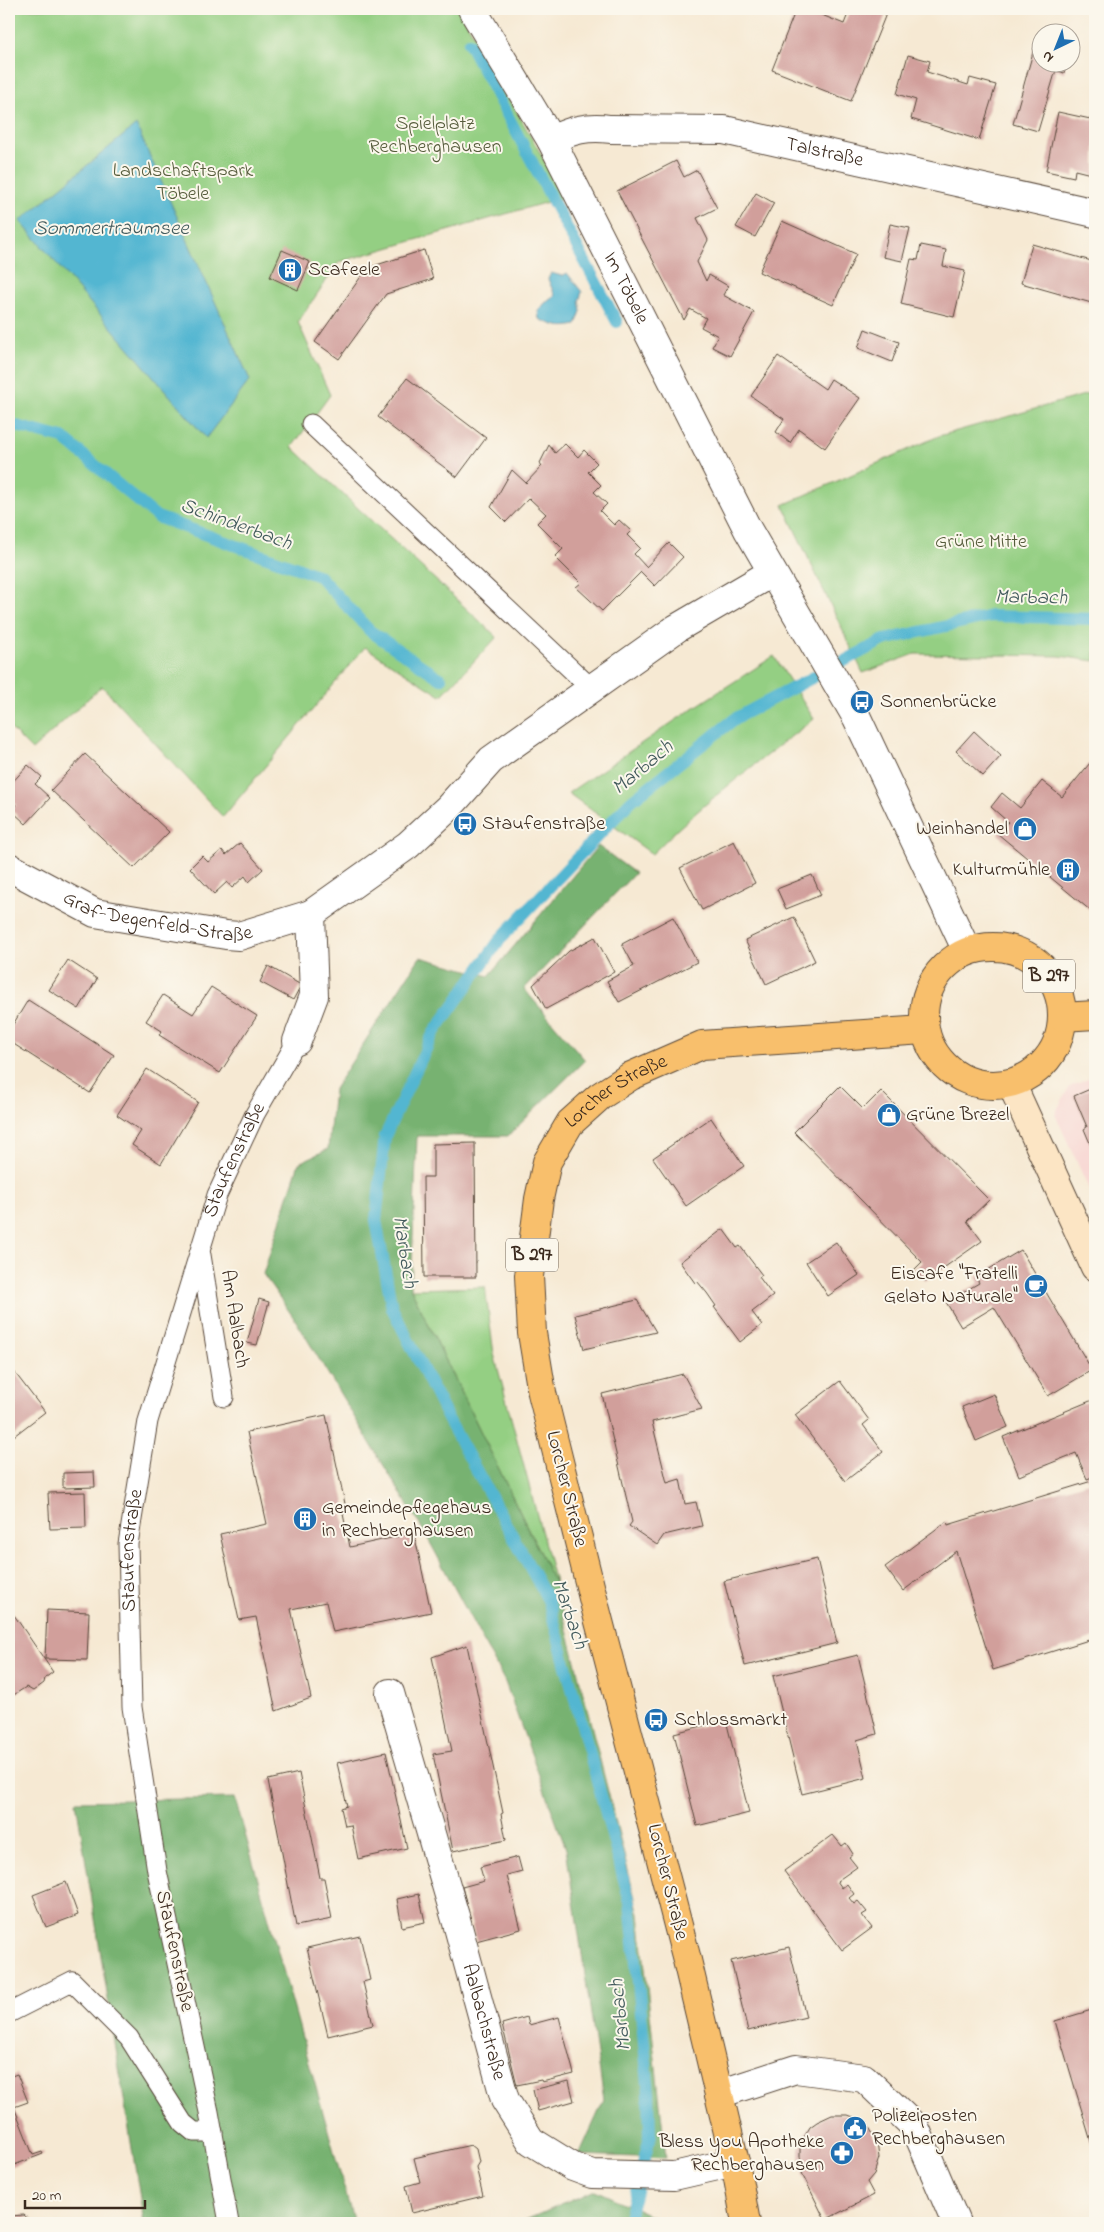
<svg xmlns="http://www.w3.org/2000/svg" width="1104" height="2232" font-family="'Indie Flower',sans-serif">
	<rect width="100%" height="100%" fill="#fbf7ec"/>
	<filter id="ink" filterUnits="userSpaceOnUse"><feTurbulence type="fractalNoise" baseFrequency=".02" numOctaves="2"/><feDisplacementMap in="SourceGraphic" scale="10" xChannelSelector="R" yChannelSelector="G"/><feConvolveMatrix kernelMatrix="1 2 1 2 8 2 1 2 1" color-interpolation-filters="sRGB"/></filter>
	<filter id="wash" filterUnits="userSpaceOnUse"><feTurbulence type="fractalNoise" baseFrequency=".0096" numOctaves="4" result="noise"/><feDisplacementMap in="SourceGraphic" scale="20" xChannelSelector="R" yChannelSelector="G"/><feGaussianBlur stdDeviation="1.12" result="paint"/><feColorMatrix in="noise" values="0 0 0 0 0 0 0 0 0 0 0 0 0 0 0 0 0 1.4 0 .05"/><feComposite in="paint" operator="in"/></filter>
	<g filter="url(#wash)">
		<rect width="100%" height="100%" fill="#f6e9d3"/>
		<polygon fill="#f7d0ce" points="1095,1076 1095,1202 1055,1114 1069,1087"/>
		<g fill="#94cf83" stroke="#687c50">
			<polygon points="9,9 459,9 565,197 339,262 298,322 330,395 292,447 497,637 441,696 365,647 223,817 102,686 32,750 9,727"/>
			<polygon points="1095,392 1095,661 1059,656 915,654 863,673 783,505 939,436"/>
			<path d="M774 656 814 719C758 762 701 804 652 854L568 793 695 707Z"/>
			<polygon points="485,1287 494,1354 556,1586 411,1289"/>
		</g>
		<g fill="#77b271" stroke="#596e48">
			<polygon points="598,846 635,873 524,989 585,1060 508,1136 417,1136 411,1289 556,1586 639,1914 666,2158 579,2155 604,2100 566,1849 505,1682 426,1535 296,1321 263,1274 299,1163 328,1149 334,1089 420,957 489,976"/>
			<polygon points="235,1798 354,2223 144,2223 76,1801"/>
			<polygon points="595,2190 667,2223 520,2223"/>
		</g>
		<g fill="#52b6d1" stroke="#467078">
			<polygon points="136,125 250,380 206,438 20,221"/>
			<path d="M551 273 562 276 567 273 582 292 579 301 581 311 576 325C559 329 554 325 539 319L538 311 545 303 555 296 548 279Z"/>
		</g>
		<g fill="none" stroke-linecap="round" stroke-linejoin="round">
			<g stroke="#52b6d1" stroke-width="12">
				<polyline points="469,43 617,322"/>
				<polyline points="9,424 63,438 157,517 319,576 370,631 441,679"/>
				<polyline points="625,2223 629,2218 650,2137 649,2093 630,1902 548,1600 448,1419 392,1308 376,1220 385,1136 433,1034 501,938 631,801 736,718 884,640 991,616 1095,619"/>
			</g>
		</g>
		<g id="blocks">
			<g fill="#d19f9b">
				<polygon points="796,9 807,9 844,24 850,9 888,9 851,101 772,70"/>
				<polygon points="1035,45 1042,47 1042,62 1066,62 1064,73 1056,70 1038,131 1013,124"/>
				<polygon points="908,55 930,61 927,72 968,85 970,78 996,85 979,140 911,119 916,100 897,94"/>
				<polygon points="1058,112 1095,120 1095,175 1075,170 1074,177 1046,171"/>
				<polygon points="676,161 684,177 697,170 717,208 697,218 708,240 697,262 706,281 709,275 728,286 723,295 754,312 730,356 712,347 718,336 701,327 706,318 690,309 684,320 617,191"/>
				<polygon points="756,193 774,203 755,237 736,227"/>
				<polygon points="782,221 856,254 833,305 759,272"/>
				<polygon points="890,224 910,228 902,261 883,257"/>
				<polygon points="1032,244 1095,262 1095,304 1021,283"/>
				<polygon points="921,245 946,250 943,266 965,271 954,317 901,304 911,259 918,260"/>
				<polygon points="282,250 310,262 298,290 270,277"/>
				<polygon points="424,250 433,279 386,294 339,359 315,342 367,268"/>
				<polygon points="865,329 899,342 892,362 858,348"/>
				<polygon points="778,356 825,389 831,379 860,398 825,448 799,429 790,443 776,432 784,419 751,396"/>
				<polygon points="407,378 486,438 457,477 378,417"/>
				<polygon points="565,444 578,457 584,450 597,463 588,472 601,485 594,492 607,504 600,511 614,525 619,520 631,531 627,535 640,548 634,554 646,567 669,543 683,557 655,586 641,572 602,611 576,587 581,583 555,557 563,549 537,523 546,514 529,498 506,522 491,507 512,470 526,483 542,466 540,463 549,445 555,453"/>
				<polygon points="974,731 1001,756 983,776 956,751"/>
				<polygon points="85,754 169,832 134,868 51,790"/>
				<polygon points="1090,763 1095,767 1095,906 1091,911 998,834 1008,822 991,807 1002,793 1020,808 1042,781 1062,797"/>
				<polygon points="28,765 42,777 35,784 50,798 26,824 11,810 16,805 9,799 9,786"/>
				<polygon points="734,841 755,883 702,910 680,868"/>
				<polygon points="240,843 263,869 249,882 245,876 232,888 227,882 214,894 190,868 202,856 208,862 222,850 226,855"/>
				<polygon points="812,875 821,895 786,909 777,889"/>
				<polygon points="673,917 697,962 619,1002 607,981 634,966 622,944"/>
				<polygon points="794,917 815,961 766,984 745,940"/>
				<polygon points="595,937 614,972 546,1009 533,985 569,951"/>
				<polygon points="68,960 97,979 79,1009 49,990"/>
				<polygon points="268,966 301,985 293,1000 260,982"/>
				<polygon points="211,987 257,1016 220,1073 159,1035 162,1031 146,1021 163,995 193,1014"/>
				<polygon points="28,1000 114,1055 90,1093 9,1041 9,1031"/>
				<polygon points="147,1069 198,1102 161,1164 132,1145 141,1131 117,1115"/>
				<polygon points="840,1086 863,1109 881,1091 989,1200 967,1221 982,1241 925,1281 914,1270 922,1262 794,1132"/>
				<polygon points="1095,1087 1095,1155 1084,1129 1087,1127 1074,1096"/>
				<polygon points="711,1118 744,1166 686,1206 653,1158"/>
				<polygon points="475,1143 476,1277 424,1277 423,1177 433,1177 433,1144"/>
				<polygon points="723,1229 737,1248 740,1246 762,1275 759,1277 773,1296 752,1312 762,1325 740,1342 714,1307 716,1306 707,1293 697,1281 695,1283 680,1262"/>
				<polygon points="836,1242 859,1275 828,1296 806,1262"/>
				<polygon points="1021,1250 1092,1370 1048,1396 994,1307 961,1327 946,1302 979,1283 976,1277"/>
				<polygon points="259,1299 269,1302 257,1345 247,1343"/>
				<polygon points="637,1300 656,1332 584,1349 575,1315"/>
				<polygon points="9,1365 45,1412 10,1439 9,1438"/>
				<polygon points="683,1374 702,1409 652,1422 667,1483 680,1479 685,1504 696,1502 702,1526 664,1535 657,1545 629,1526 632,1522 602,1394"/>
				<polygon points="840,1381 869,1420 863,1425 883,1452 845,1481 795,1415"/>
				<polygon points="994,1394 1008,1427 976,1441 962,1407"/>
				<polygon points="1095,1399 1095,1476 1087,1479 1076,1453 1019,1476 1003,1437"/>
				<polygon points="326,1415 347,1513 343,1514 350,1547 414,1533 431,1612 333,1632 326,1602 291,1609 311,1698 276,1711 256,1617 239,1620 220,1534 267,1524 247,1432"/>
				<polygon points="94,1472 95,1487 63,1488 63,1473"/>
				<polygon points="1095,1480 1095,1638 993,1670 956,1551 903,1591 885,1567 947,1521 948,1525"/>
				<polygon points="85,1492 86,1528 50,1529 48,1493"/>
				<polygon points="817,1559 837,1643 745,1666 724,1581"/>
				<polygon points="47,1610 89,1612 87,1660 45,1659"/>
				<polygon points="14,1615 53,1672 45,1678 44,1683 33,1691 26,1687 9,1698 9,1618"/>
				<polygon points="467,1645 503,1813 501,1814 506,1840 453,1851 433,1754 452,1751 432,1657"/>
				<polygon points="858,1655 877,1734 857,1740 866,1778 802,1794 773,1676"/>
				<polygon points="726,1720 749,1813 697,1826 674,1733"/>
				<polygon points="386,1752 407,1848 358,1859 351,1825 345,1826 341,1808 347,1806 337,1763"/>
				<polygon points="299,1773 320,1878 324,1878 332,1919 296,1926 268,1780"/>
				<polygon points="833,1835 842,1846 846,1843 853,1854 849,1857 857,1867 837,1881 842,1888 847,1884 854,1894 849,1898 854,1904 858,1901 867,1912 862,1915 872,1928 842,1950 784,1871"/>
				<polygon points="518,1857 522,1872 507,1876 521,1929 476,1941 462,1887 484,1881 480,1867"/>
				<polygon points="66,1882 78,1915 46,1927 33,1895"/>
				<polygon points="419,1894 425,1922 402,1927 397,1899"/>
				<polygon points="360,1936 370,1980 363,1982 373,2025 328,2036 307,1948"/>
				<polygon points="789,1947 806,2017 748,2031 731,1961"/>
				<polygon points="1095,2009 1095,2155 1055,2021"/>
				<polygon points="527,2017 529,2025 559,2017 574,2074 542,2082 541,2080 517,2085 502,2024"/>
				<polygon points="17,2074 28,2102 14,2107 33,2155 42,2152 43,2154 9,2167 9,2077"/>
				<polygon points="569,2081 574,2101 538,2111 533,2090"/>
				<polygon points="832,2115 848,2115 856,2118 869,2127 877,2142 879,2158 874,2174 867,2182 874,2195 825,2220 802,2173 804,2171 800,2157 800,2149 802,2141 810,2127 817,2122"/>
				<polygon points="471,2145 476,2149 479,2162 476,2167 483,2196 412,2213 406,2186 420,2182 414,2158"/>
				<polygon points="24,2215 33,2223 9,2223 9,2216"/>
			</g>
		</g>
	</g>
	<g filter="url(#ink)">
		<use href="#blocks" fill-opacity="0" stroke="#574739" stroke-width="1"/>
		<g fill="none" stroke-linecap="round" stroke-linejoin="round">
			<g stroke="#574739" stroke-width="21">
				<g id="lane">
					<polyline points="311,424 591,688"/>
					<polyline points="201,1255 224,1397"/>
					<polyline points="9,2013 72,1981 129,2038 183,2123 194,2132 213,2132"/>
					<path id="s1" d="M229 2223 209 2112 157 1871 132 1707 128 1544 148 1421 217 1195 255 1114 297 1041"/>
				</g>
			</g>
			<g stroke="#574739" stroke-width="30">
				<g id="street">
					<path id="s2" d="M472 9 551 140 748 530 857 718 967 951"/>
					<path id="s3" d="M551 140C571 130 588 126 610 129L724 130 1095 213"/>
					<path id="s4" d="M9 867 95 913 226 935 239 936 311 914 408 845 448 808 491 760 677 628 771 573"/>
					<polyline points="297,1041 314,996 311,914"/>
					<path id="s5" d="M390 1693 457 1923 505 2100 531 2141 573 2167 592 2174 674 2176 735 2162"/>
					<polyline points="719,2094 796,2069 864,2078 915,2127 956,2223"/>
				</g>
			</g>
			<g stroke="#574739" stroke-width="30">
				<polyline id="secondary" points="1011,1083 1095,1267"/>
			</g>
			<g stroke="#574739" stroke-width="30">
				<g id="primary">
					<circle cx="993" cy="1016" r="69"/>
					<polyline points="1062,1017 1095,1015"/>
					<path id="s6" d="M746 2223 735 2162 686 1956 595 1606 542 1393 532 1333 529 1276 539 1199 547 1162 570 1123 600 1096 631 1076 702 1045 924 1030"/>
				</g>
			</g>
			<use href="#lane" stroke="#fff" stroke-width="19"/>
			<use href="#street" stroke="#fff" stroke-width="28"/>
			<use href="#secondary" stroke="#fce5c4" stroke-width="28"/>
			<use href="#primary" stroke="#f8bf6c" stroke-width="28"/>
		</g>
	</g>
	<defs>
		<g id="building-disc" transform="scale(1.25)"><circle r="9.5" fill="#1f6fb2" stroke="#fbf7ec"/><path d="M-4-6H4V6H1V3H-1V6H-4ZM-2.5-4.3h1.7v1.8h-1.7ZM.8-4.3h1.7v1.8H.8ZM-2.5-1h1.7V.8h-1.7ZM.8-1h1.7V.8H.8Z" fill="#fff"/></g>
		<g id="bus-disc" transform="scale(1.25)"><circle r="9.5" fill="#1f6fb2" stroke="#fbf7ec"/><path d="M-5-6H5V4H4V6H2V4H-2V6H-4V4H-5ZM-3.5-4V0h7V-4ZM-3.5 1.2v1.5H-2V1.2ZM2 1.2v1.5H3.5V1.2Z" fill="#fff"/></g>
		<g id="shop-disc" transform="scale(1.25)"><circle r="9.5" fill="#1f6fb2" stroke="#fbf7ec"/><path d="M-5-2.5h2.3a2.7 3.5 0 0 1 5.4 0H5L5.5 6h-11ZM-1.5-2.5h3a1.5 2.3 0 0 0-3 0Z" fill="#fff"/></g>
		<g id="cafe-disc" transform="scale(1.25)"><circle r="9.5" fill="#1f6fb2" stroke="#fbf7ec"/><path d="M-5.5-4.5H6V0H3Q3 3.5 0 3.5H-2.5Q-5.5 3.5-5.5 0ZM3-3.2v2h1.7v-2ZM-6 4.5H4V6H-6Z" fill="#fff"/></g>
		<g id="civic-disc" transform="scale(1.25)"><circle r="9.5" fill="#1f6fb2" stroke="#fbf7ec"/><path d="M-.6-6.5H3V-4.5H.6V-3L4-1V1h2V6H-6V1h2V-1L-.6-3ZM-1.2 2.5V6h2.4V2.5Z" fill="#fff"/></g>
		<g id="pharmacy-disc" transform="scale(1.25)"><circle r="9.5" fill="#1f6fb2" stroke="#fbf7ec"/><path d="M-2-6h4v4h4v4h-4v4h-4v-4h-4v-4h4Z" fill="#fff"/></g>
	</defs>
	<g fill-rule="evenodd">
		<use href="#building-disc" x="290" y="270"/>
		<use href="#bus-disc" x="862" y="702"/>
		<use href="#bus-disc" x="465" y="824"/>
		<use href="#shop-disc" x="1025" y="829"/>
		<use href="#building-disc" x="1068" y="870"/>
		<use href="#shop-disc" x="889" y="1115"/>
		<use href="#cafe-disc" x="1036" y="1286"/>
		<use href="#building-disc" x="305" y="1519"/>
		<use href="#bus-disc" x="656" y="1720"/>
		<use href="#civic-disc" x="855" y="2128"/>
		<use href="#pharmacy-disc" x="842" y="2153"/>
	</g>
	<g text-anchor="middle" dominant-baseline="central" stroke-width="4" stroke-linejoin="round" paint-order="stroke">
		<g fill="#fbf7ec" stroke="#75685c" stroke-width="1">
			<rect x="1023" y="959.5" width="52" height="33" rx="4"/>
			<rect x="506" y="1238.5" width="52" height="33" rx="4"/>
		</g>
		<g font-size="19" font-weight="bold" fill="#3b2a1e">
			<text x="1049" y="976">B 297</text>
			<text x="532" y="1255">B 297</text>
		</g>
		<g font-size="20" fill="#565c3c" stroke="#fbf7ec">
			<text x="435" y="124">Spielplatz<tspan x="435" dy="23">Rechberghausen</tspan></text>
			<text x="183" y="171">Landschaftspark<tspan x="183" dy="23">Töbele</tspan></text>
			<text x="981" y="542">Grüne Mitte</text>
		</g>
		<g font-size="20" fill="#3b2a1e" stroke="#fbf7ec">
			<text stroke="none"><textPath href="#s3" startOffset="278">Talstraße</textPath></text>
			<text stroke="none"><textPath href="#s2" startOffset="319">Im Töbele</textPath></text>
			<text stroke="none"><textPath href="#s4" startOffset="160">Graf-Degenfeld-Straße</textPath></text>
			<text stroke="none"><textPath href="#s6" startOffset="1190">Lorcher Straße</textPath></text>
			<text stroke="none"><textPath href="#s1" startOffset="1088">Staufenstraße</textPath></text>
			<text transform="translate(234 1319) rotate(81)">Am Aalbach</text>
			<text transform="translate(566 1489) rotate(76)">Lorcher Straße</text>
			<text stroke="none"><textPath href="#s1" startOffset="682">Staufenstraße</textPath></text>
			<text transform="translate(667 1882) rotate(76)">Lorcher Straße</text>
			<text transform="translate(174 1951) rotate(78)">Staufenstraße</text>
			<text stroke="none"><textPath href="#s5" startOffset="342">Aalbachstraße</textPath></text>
		</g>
		<g font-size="20" fill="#3b2a1e" stroke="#fbf7ec" text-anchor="start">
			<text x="308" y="270">Scafeele</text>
			<text x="880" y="702">Sonnenbrücke</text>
			<text x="482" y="824">Staufenstraße</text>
			<text x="1008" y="829" text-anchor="end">Weinhandel</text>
			<text x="1050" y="870" text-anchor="end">Kulturmühle</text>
			<text x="906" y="1115">Grüne Brezel</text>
			<text x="1018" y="1274" text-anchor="end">Eiscafe "Fratelli<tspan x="1018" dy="23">Gelato Naturale"</tspan></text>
			<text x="322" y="1508">Gemeindepflegehaus<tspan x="322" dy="23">in Rechberghausen</tspan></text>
			<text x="674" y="1720">Schlossmarkt</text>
			<text x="872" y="2116">Polizeiposten<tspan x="872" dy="23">Rechberghausen</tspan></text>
			<text x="824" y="2142" text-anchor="end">Bless you Apotheke<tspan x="824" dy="23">Rechberghausen</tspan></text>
		</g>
		<g font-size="21" font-style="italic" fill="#435b5d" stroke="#fbf7ec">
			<text x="111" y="229">Sommertraumsee</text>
			<text transform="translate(236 525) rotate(20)">Schinderbach</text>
			<text transform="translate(1031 598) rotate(1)">Marbach</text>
			<text transform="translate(643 768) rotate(-40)">Marbach</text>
			<text transform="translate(404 1252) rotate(81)">Marbach</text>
			<text transform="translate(569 1614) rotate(71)">Marbach</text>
			<text transform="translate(621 2015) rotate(-96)">Marbach</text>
		</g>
	</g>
	<rect width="1104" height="2232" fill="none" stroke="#fbf7ec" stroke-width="30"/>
	<g transform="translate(1056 48) rotate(223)"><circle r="24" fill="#fbf7ec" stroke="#aea59a"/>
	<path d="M0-4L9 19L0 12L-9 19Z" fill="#1f6fb2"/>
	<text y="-8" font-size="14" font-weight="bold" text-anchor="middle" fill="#3b2a1e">N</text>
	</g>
	<path d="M25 2200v8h120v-8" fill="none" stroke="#3b2a1e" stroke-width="2.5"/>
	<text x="32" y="2200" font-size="15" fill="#3b2a1e" stroke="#fbf7ec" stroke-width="4" paint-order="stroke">20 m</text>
</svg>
